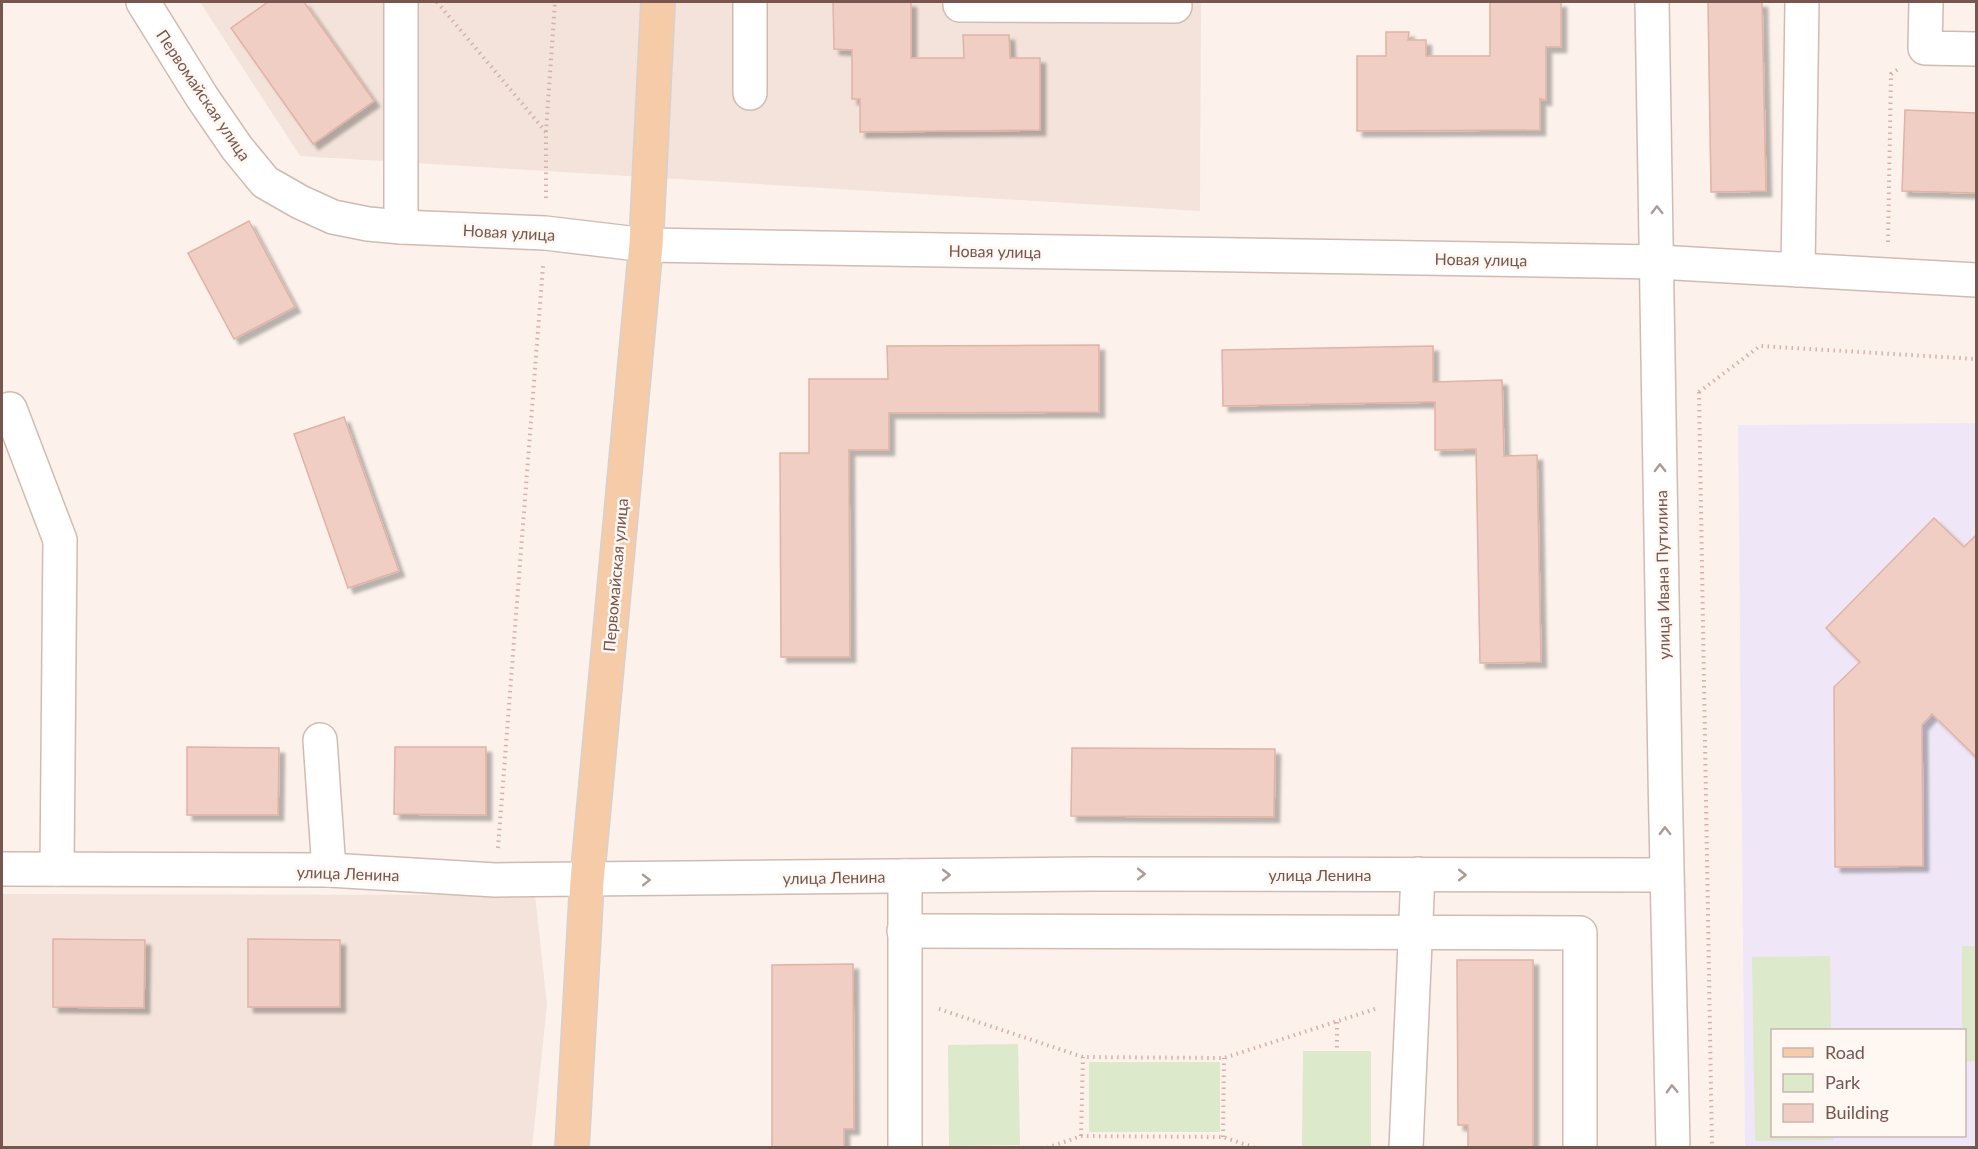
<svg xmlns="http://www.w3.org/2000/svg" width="1978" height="1149" font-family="Lato,sans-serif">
	<defs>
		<filter id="shadow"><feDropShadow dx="5.5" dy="5.5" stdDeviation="1.5" flood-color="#0004"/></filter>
	</defs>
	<rect width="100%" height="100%" fill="#fcf2eb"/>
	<g fill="#f3e3da">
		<polygon points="200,2 1201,2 1200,211 300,156"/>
		<polygon points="2,894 535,895 547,1005 532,1147 2,1148"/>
	</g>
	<path fill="#efe7f8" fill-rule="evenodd" d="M1976 423V1147H1745L1738 425ZM1772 1030H1964V1136H1772Z"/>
	<g fill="#dce9ca">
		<polygon points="1962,946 1976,946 1976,1061 1965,1062 1964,1030 1962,1030"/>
		<polygon points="1830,956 1831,1030 1772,1030 1772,1136 1833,1136 1833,1140 1755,1141 1752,957"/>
		<polygon points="1018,1044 1020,1145 949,1146 948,1045"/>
		<polygon points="1303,1051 1371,1051 1371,1147 1302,1147"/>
		<rect x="1089" y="1062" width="131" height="70"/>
	</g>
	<g fill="#f0cec4" stroke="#e1b2a5" stroke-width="1.5" filter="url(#shadow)">
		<polygon points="268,2 304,2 374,101 313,144 231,28"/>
		<polygon points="833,2 911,2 911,58 964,58 963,35 1009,35 1010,58 1040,58 1040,130 860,132 860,99 852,99 852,50 834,49"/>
		<polygon points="1490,2 1561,2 1561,47 1546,47 1546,100 1540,99 1540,130 1357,131 1357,56 1386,56 1386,32 1409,32 1408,40 1426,40 1426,56 1490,56"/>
		<polygon points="1708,2 1762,2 1766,191 1711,192"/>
		<polygon points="1905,110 1976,113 1976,193 1902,191"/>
		<polygon points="249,221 295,307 234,339 188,253"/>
		<polygon points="1099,345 1099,412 889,413 889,450 849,450 850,657 781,657 780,453 809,453 809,379 888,379 887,346"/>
		<polygon points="1433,346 1433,382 1502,380 1504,456 1537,455 1541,662 1480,663 1476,449 1435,450 1435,402 1223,406 1222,350"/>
		<polygon points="344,417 399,571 348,588 294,434"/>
		<polygon points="1934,518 1964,547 1976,535 1976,757 1932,714 1922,725 1923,866 1835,867 1834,687 1860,662 1826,628"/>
		<polygon points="187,747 279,748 278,815 187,815"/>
		<polygon points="395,747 486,747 486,815 394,814"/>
		<polygon points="1072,748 1275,749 1274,817 1071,816"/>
		<polygon points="53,939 145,940 144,1008 53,1007"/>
		<polygon points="248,939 340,940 340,1007 248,1007"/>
		<polygon points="1457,960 1533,960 1533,1148 1468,1148 1468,1125 1458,1125"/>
		<polygon points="853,964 854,1129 844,1129 844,1148 772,1148 772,965"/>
	</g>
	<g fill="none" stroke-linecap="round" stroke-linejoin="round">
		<g stroke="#d0bbb3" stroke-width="36">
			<g id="minor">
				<polyline points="143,2 202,97 237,148 265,182 300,202 333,217 368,224 401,227 545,233 646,245 1658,262 1976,280"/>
				<polyline points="750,2 750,93"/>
				<polyline points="960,2 960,5 1175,6"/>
				<path d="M1652 2C1660 383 1663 766 1673 1148"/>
				<polyline points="1926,2 1925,48 1976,49"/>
				<polyline points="401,227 401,2"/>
				<polyline points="1798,270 1802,2"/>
				<polyline points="10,409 60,540 57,869"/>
				<polyline points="320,740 329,870"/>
				<polyline points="2,869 329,870 495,880 1091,874 1666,875"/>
				<polyline points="904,931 1580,933 1580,1148"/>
				<polyline points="905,1148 905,876"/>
				<polyline points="1406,1148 1418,874"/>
			</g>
		</g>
		<g stroke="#d9d0ce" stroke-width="36">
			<polyline id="major" points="572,1148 587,881 646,245 658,2"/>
		</g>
		<g stroke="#d5b1a7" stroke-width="4" stroke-dasharray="1.5 4.5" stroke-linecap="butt">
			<polyline points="437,2 546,132"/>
			<polyline points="546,198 546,132 555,2"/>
			<polyline points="1888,242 1891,74 1900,68"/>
			<polyline points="1699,392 1712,1148"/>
			<polyline points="1699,392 1760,346 1976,359"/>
			<polyline points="498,848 543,266"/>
			<polyline points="939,1009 1083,1057 1224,1058 1378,1008"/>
			<polyline points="1337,1022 1337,1051"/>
			<polyline points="1081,1136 1083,1057"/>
			<polyline points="1223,1137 1224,1058"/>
			<polyline points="1047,1148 1081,1136 1223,1137 1256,1148"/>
		</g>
		<use href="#minor" stroke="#fff" stroke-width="33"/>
		<use href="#major" stroke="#f6cba8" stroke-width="33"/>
	</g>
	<defs><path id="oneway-chevron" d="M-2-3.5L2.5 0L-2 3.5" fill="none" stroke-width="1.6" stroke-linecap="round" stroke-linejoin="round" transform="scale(1.5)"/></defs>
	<g stroke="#ad9a95">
		<use href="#oneway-chevron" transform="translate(1657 210) rotate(-91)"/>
		<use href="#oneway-chevron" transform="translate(1660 468) rotate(-91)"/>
		<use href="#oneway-chevron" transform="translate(1665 831) rotate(-91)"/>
		<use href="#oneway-chevron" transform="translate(1141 874)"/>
		<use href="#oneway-chevron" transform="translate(946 875)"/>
		<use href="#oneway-chevron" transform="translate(1462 875)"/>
		<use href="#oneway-chevron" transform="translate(646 880) rotate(-1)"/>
		<use href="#oneway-chevron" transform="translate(1672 1089) rotate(-92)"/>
	</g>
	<g text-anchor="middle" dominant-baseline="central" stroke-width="5" stroke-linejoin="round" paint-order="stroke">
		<g font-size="16" fill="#76564f" stroke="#fef7f2">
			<text transform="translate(204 95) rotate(56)">Первомайская улица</text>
			<text transform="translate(509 232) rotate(3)">Новая улица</text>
			<text transform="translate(995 251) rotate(1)">Новая улица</text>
			<text transform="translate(1481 259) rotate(1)">Новая улица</text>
			<text transform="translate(615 575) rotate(-85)">Первомайская улица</text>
			<text transform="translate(1662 575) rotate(-91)">улица Ивана Путилина</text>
			<text transform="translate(348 873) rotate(2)">улица Ленина</text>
			<text x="1320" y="874">улица Ленина</text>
			<text transform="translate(834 877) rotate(-1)">улица Ленина</text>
		</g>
	</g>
	<rect width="1978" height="1149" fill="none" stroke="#76564f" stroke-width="6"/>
	<rect x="1771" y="1029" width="195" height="108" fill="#fef7f2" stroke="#c8b7b1" stroke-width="1.5"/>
	<rect x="1783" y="1048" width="30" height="9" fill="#f6cba8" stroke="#c8b7b1" stroke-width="1.5"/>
	<text x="1825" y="1059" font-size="18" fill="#76564f">Road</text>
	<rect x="1783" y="1074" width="30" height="18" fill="#dce9ca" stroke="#c8b7b1" stroke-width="1.5"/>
	<text x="1825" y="1089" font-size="18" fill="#76564f">Park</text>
	<rect x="1783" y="1104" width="30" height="18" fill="#f0cec4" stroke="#c8b7b1" stroke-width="1.5"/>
	<text x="1825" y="1119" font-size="18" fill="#76564f">Building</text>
</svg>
